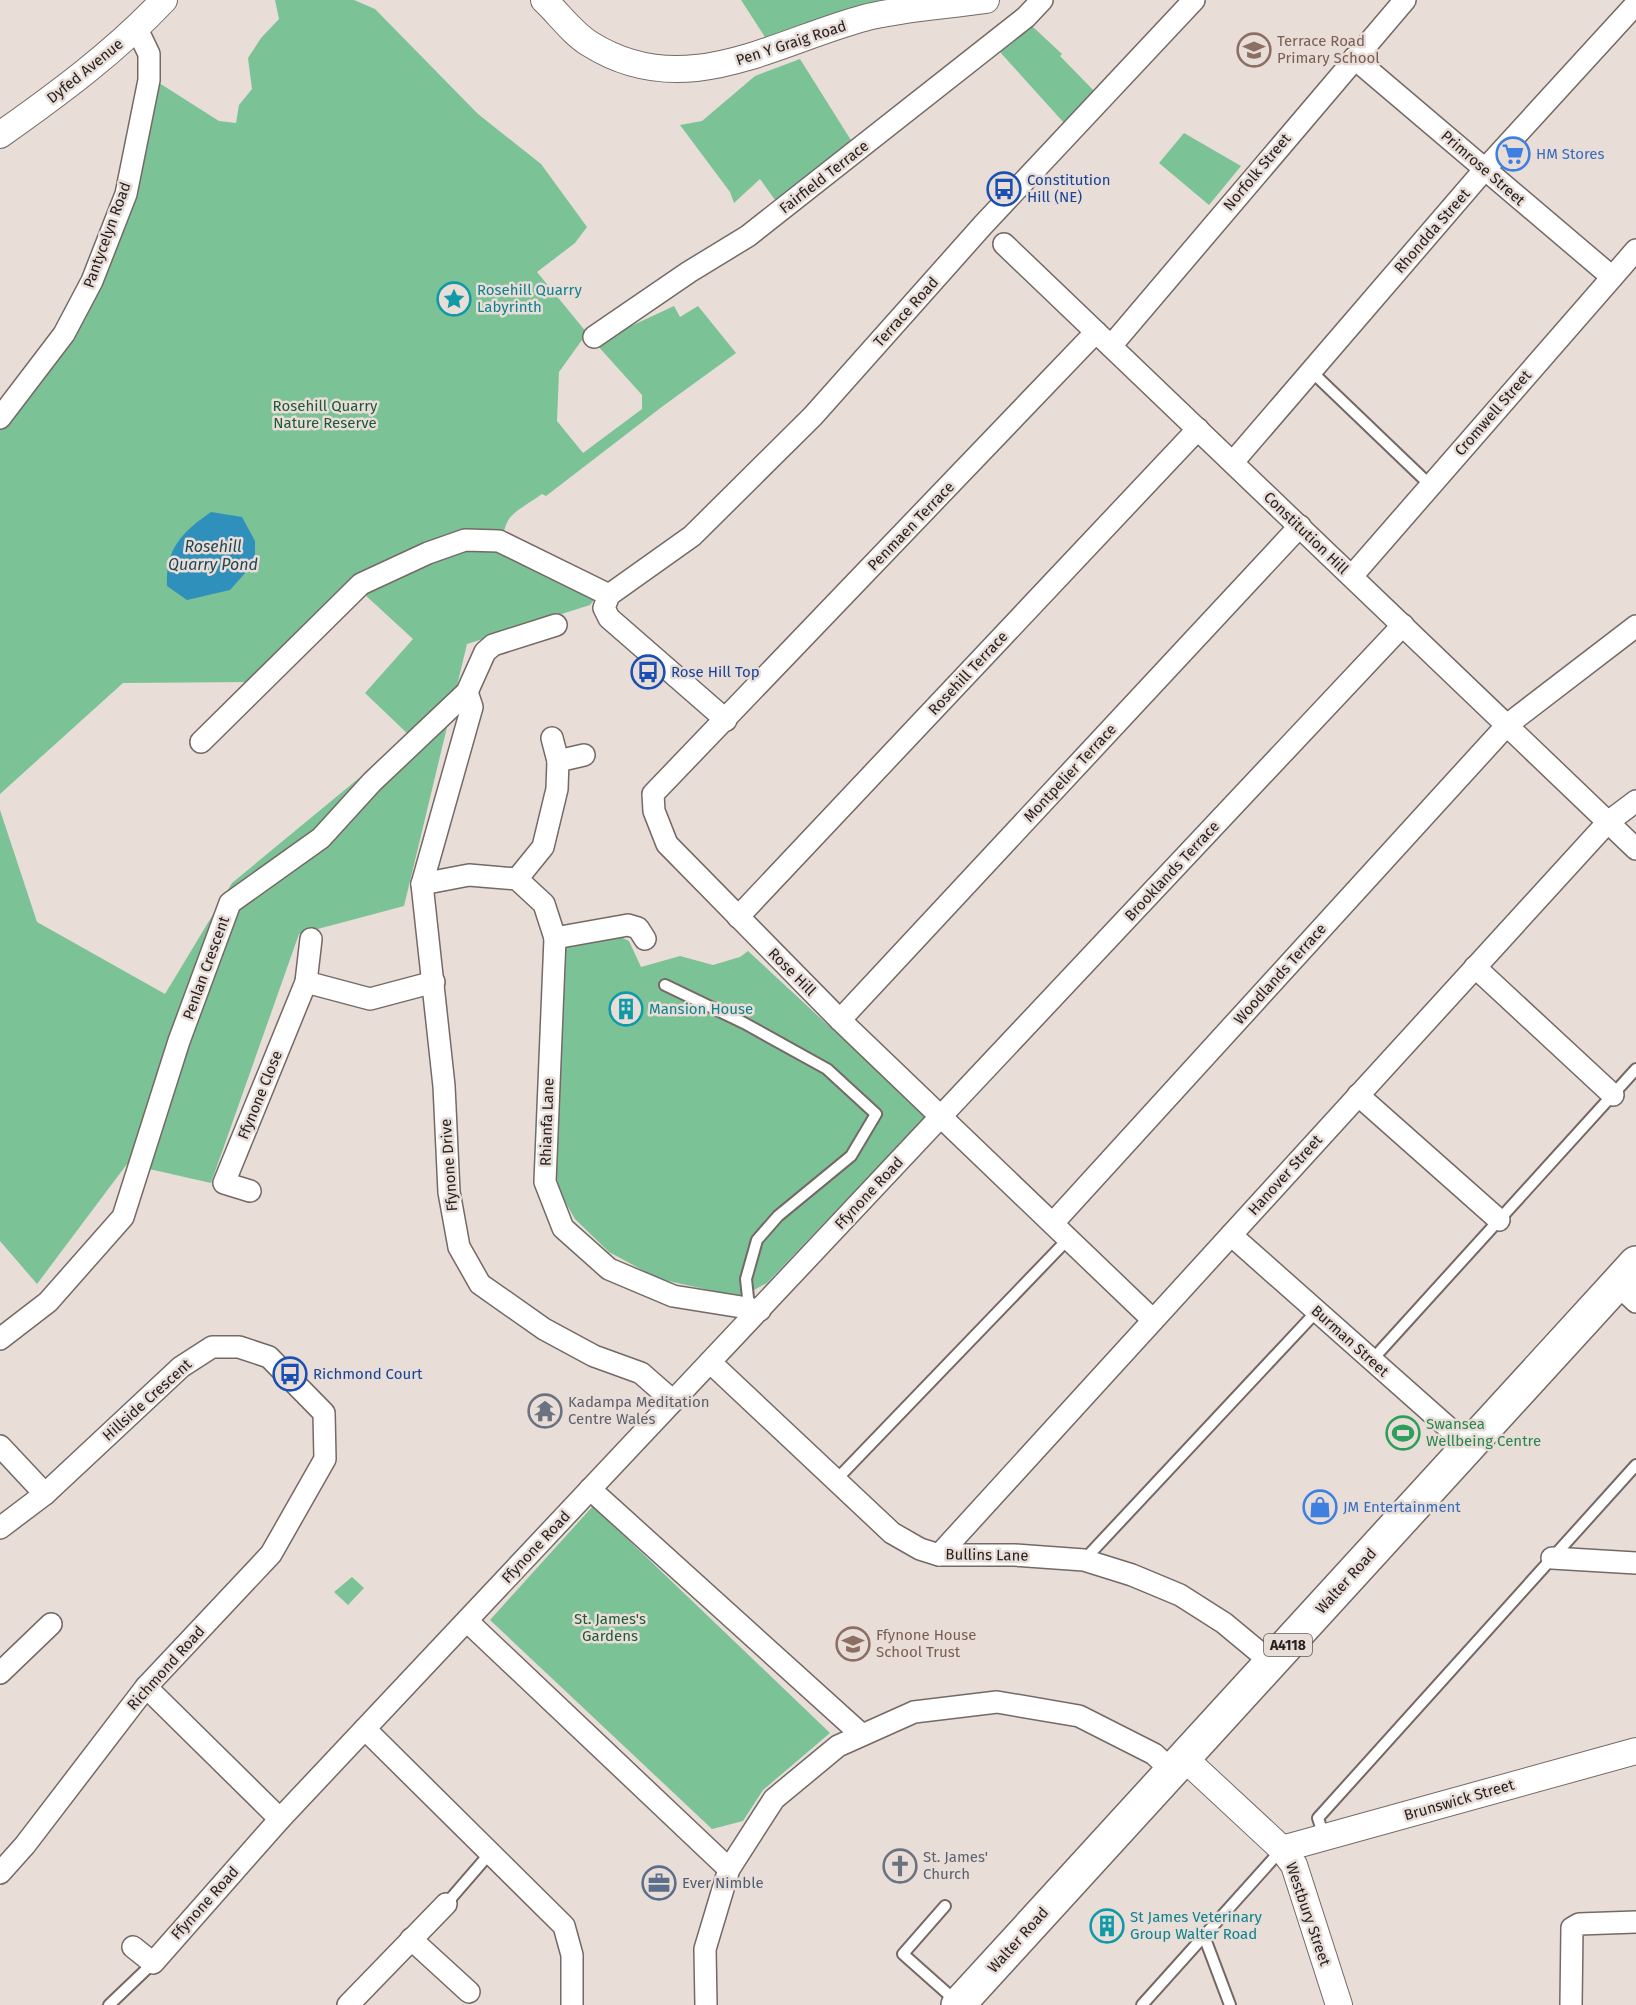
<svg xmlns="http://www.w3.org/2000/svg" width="1636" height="2005" font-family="'Fira Sans',sans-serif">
	<rect width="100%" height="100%" fill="#e9ddd7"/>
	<g fill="#7bc297">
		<path d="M275 0H354L375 9 478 114 541 164 587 227 575 243 537 272 587 333 559 372 557 421 583 453 642 409V395L597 345 603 339 674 306 680 317 698 306 736 353 663 406 546 496 542 494C511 516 503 513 502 553L597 596 590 605 467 644 404 906 299 934 211 1183 127 1164 37 1284 0 1241V810L37 922 165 994 232 883 410 736 365 693 413 639 351 582 249 682 123 683 0 794V430L54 365 99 288 156 81 219 121 236 123 239 105 252 89 248 58 261 38 279 19Z"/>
		<polygon points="741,0 900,0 765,37"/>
		<polygon points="1032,26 1062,54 1060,56 1095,92 1065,124 1000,52"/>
		<polygon points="800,59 854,145 778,204 760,179 734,203 730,192 680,125 702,121 755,76"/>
		<polygon points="1184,133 1241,166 1209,205 1159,163"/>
		<polygon points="617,935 629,941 641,967 680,956 713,965 740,957 748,951 926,1116 767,1283 741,1297 659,1279 609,1252 575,1219 560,1193 553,1159 557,1058 566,947"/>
		<polygon points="593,1506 830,1733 763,1790 743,1821 712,1829 490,1620"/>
		<polygon points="352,1577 364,1588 348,1605 334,1592"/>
	</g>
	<path fill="#3090bc" d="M211 512 242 517 255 541V562L230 590 187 600 167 586C165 549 182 532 211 512Z"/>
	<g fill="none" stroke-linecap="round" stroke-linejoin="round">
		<g stroke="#746965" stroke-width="14">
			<g id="service">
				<polyline points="1311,371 1430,485"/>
				<polyline points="665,985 744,1023 827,1069 876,1114 851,1156 778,1216 757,1240 746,1279 749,1307"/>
				<polyline points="1372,1360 1636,1069"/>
				<polyline points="836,1480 1069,1238"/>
				<polyline points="1084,1560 1317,1311"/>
				<polyline points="1324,1837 1318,1818 1636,1465"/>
				<polyline points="446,1904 491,1852"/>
				<polyline points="945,1906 903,1954 957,2002"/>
				<polyline points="1204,1936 1230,2005"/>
				<polyline points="109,2005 153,1963"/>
				<polyline points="1142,2005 1282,1849"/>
			</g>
		</g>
		<g stroke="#746965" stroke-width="24">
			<g id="minor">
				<polyline points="1354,58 1612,277"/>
				<polyline points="1004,244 1636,849"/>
				<polyline points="1096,332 653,794 654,811 667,844 840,1020 1153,1320"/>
				<polyline points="594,337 689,272 748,236 1026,17 1042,0"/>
				<polyline points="1111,346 1405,0"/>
				<polyline points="0,418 64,334 92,281 126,194 149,80 149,54 137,29"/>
				<polyline points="1233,462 1485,169 1636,4"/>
				<polyline points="1352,576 1636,250"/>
				<polyline points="467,692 472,707 422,884 444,1086 449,1192 459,1247 480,1284 544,1329 594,1356 641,1373 673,1401"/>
				<polyline points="726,720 609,618 604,608 609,595 692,536 813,416 983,225 1194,0"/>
				<polyline points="201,742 361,584 428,553 465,540 499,541 609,595"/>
				<polyline points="558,761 584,755"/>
				<polyline points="517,879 543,847 557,789 558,761 552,738"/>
				<polyline points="422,884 469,875 517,879 544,904 555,938 628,925 638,928 645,939"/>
				<polyline points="738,917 1198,429"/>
				<polyline points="555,938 545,1182 563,1228 609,1269 673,1296 760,1310"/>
				<polyline points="1475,967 1613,1095"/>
				<polyline points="306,982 370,999 434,982"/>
				<polyline points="840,1020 1300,526"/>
				<polyline points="1358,1095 1499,1220"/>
				<polyline points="250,1191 224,1183 306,982 311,939"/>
				<polyline points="1053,1223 1507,725 1636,626"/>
				<polyline points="1231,1235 1469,1446"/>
				<polyline points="1617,1284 1636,1302"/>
				<polyline points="0,1339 48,1302 123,1217 179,1041 230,903 321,838 372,782 467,692 485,652 493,645 556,625"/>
				<polyline points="710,1362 892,1533 920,1549 939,1555 1014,1555 1084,1560 1132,1575 1180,1595 1224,1623 1271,1662"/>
				<polyline points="0,1446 45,1494"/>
				<polyline points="590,1489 862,1735"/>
				<polyline points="0,1528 45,1494 181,1367 212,1347 239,1347 269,1357 324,1413 325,1459 271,1554 146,1687 25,1845 0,1873"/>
				<polyline points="939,1555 1608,822 1636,801"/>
				<polyline points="1552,1558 1636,1563"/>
				<polyline points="467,1621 729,1869"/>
				<polyline points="0,1673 51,1624"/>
				<polyline points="146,1687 280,1819"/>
				<polyline points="365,1729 564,1926 572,1955 572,2005"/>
				<polyline points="411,1939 469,1992"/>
				<polyline points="133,1947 153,1963 280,1819 1403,625"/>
				<polyline points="348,2005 446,1904"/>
				<polyline points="706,2005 705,1949 729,1869 774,1799 838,1746 914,1712 997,1702 1079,1716 1154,1754 1172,1771"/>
				<polyline points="1571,2005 1572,1928 1579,1924 1636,1922"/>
			</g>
		</g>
		<g stroke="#746965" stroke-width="28">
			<g id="tertiary">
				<path d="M544 0C559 14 573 34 590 44 684 103 772 43 864 18 903 8 946 6 986 0"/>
				<path d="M0 135C58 94 115 52 164 0"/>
				<polyline points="1184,1758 1282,1849 1294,1865 1339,2005"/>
				<polyline points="1282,1849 1636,1751"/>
			</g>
		</g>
		<g stroke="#746965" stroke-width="36">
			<polyline id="primary" points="958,2005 1636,1263"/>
		</g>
		<use href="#service" stroke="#fff" stroke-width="10"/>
		<use href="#minor" stroke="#fff" stroke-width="21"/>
		<use href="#tertiary" stroke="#fff" stroke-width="26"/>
		<use href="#primary" stroke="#fff" stroke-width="33"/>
	</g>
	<defs>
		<g id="school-ring" transform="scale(1.725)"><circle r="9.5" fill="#e9ddd7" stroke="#8d6e63" stroke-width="1.5"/><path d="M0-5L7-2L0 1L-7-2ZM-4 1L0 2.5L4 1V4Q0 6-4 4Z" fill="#8d6e63"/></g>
		<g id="supermarket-ring" transform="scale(1.725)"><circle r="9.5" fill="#e9ddd7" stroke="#3f7fe0" stroke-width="1.5"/><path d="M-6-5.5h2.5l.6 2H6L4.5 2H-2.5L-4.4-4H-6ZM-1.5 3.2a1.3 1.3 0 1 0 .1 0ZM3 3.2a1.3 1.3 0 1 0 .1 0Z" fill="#3f7fe0"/></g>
		<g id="bus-ring" transform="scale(1.725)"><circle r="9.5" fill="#e9ddd7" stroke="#1a4fb4" stroke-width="1.5"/><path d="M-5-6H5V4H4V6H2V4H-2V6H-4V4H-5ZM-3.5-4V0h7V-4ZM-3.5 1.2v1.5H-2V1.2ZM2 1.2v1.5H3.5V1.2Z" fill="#1a4fb4"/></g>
		<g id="sight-ring" transform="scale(1.725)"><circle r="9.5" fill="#e9ddd7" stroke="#0f9aa8" stroke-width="1.5"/><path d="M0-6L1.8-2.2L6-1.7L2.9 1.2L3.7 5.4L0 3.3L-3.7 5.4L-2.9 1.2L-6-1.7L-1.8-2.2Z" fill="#0f9aa8"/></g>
		<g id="building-ring" transform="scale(1.725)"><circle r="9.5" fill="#e9ddd7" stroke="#0f9aa8" stroke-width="1.5"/><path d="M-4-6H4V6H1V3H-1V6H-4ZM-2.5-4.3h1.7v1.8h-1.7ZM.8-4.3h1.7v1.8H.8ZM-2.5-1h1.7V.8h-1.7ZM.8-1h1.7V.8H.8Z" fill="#0f9aa8"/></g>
		<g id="temple-ring" transform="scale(1.725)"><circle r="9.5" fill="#e9ddd7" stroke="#6b7280" stroke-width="1.5"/><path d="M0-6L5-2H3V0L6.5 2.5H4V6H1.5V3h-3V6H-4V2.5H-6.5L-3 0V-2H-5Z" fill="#6b7280"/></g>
		<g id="stadium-ring" transform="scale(1.725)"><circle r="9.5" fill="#e9ddd7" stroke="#2e9e5b" stroke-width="1.5"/><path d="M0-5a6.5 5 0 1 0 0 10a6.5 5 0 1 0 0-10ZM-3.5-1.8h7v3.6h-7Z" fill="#2e9e5b"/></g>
		<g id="shop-ring" transform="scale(1.725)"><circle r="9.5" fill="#e9ddd7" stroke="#3f7fe0" stroke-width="1.5"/><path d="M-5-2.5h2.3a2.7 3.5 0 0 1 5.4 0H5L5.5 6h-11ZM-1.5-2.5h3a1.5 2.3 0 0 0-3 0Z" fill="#3f7fe0"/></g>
		<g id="church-ring" transform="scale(1.725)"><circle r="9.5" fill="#e9ddd7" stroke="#6b7280" stroke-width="1.5"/><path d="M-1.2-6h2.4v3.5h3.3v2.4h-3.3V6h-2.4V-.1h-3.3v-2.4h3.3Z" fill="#6b7280"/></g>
		<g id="office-ring" transform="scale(1.725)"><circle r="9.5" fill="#e9ddd7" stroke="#5c6f8a" stroke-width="1.5"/><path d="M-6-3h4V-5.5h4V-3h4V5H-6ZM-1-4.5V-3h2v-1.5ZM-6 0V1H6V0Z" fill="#5c6f8a"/></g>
	</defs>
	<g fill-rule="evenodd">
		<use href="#school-ring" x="1254" y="50"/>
		<use href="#supermarket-ring" x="1513" y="154"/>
		<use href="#bus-ring" x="1004" y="189"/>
		<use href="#sight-ring" x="454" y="299"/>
		<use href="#bus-ring" x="648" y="672"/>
		<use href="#building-ring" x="626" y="1009"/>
		<use href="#bus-ring" x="290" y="1374"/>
		<use href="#temple-ring" x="545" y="1411"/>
		<use href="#stadium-ring" x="1403" y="1433"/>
		<use href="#shop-ring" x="1320" y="1507"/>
		<use href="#school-ring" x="853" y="1644"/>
		<use href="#church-ring" x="900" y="1866"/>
		<use href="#office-ring" x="659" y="1883"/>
		<use href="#building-ring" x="1107" y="1926"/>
	</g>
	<g text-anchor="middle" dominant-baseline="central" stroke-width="5" stroke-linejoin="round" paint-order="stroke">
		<rect fill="#e9ddd7" stroke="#605957" stroke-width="1.5" x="1264" y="1634" width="48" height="22" rx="4.5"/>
		<g font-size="14" font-weight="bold" fill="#262120">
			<text x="1288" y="1645">A4118</text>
		</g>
		<g font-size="15" fill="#785e54" stroke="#e9ddd7" text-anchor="start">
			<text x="1277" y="41">Terrace Road<tspan x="1277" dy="17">Primary School</tspan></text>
			<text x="876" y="1635">Ffynone House<tspan x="876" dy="17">School Trust</tspan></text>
		</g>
		<g font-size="15" fill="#262120" stroke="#e9ddd7">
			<text transform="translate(791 43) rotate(-18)">Pen Y Graig Road</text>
			<text transform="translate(85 71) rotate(-39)">Dyfed Avenue</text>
			<text transform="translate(1483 168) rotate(41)">Primrose Street</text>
			<text transform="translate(1257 172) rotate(-50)">Norfolk Street</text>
			<text transform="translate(824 177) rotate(-38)">Fairfield Terrace</text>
			<text transform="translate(1432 231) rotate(-49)">Rhondda Street</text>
			<text transform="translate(107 235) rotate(-70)">Pantycelyn Road</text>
			<text transform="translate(906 312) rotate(-48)">Terrace Road</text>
			<text transform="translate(1493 413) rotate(-49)">Cromwell Street</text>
			<text transform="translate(911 526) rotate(-46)">Penmaen Terrace</text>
			<text transform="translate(1306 533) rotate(44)">Constitution Hill</text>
			<text transform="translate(968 673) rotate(-47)">Rosehill Terrace</text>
			<text transform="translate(1070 773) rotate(-47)">Montpelier Terrace</text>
			<text transform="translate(1172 871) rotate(-47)">Brooklands Terrace</text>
			<text transform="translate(206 968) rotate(-70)">Penlan Crescent</text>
			<text transform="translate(792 972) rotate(45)">Rose Hill</text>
			<text transform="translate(1280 974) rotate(-48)">Woodlands Terrace</text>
			<text transform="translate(260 1095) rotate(-68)">Ffynone Close</text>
			<text transform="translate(547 1122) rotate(-88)">Rhianfa Lane</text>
			<text transform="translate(449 1165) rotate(-94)">Ffynone Drive</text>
			<text transform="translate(1285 1175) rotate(-48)">Hanover Street</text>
			<text transform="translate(869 1193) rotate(-47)">Ffynone Road</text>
			<text transform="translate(1350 1341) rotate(42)">Burman Street</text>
			<text transform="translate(147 1400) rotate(-42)">Hillside Crescent</text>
			<text transform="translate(536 1547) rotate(-47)">Ffynone Road</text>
			<text transform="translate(987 1555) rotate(1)">Bullins Lane</text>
			<text transform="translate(1346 1581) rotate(-48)">Walter Road</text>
			<text transform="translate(166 1668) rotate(-48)">Richmond Road</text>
			<text transform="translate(1459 1800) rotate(-16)">Brunswick Street</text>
			<text transform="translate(205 1903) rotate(-48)">Ffynone Road</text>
			<text transform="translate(1308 1914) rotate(71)">Westbury Street</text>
			<text transform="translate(1018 1940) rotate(-48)">Walter Road</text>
		</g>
		<g font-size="15" fill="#366cbe" stroke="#e9ddd7" text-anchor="start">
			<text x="1536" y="154">HM Stores</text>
			<text x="1343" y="1507">JM Entertainment</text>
		</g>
		<g font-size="15" fill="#164399" stroke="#e9ddd7" text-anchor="start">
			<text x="1027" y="180">Constitution<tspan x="1027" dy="17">Hill (NE)</tspan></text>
			<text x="671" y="672">Rose Hill Top</text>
			<text x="313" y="1374">Richmond Court</text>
		</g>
		<g font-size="15" fill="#0d838f" stroke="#e9ddd7" text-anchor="start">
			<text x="477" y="290">Rosehill Quarry<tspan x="477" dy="17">Labyrinth</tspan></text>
			<text x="649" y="1009">Mansion House</text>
			<text x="1130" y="1917">St James Veterinary<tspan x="1130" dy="17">Group Walter Road</tspan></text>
		</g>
		<g font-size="15" fill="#1b5a39" stroke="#e9ddd7">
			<text x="325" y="406">Rosehill Quarry<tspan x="325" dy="17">Nature Reserve</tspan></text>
			<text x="610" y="1619">St. James's<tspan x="610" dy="17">Gardens</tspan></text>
		</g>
		<g font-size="15" fill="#5b616d" stroke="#e9ddd7" text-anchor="start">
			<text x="568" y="1402">Kadampa Meditation<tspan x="568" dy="17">Centre Wales</tspan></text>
			<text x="923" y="1857">St. James'<tspan x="923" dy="17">Church</tspan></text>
		</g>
		<g font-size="15" fill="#27864d" stroke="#e9ddd7" text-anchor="start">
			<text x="1426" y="1424">Swansea<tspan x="1426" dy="17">Wellbeing Centre</tspan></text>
		</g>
		<g font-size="15" fill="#4e5e75" stroke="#e9ddd7" text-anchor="start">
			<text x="682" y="1883">Ever Nimble</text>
		</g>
		<g font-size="16" font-style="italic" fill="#1e4659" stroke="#e9ddd7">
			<text x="213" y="546">Rosehill<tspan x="213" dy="18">Quarry Pond</tspan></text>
		</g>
	</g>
</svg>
